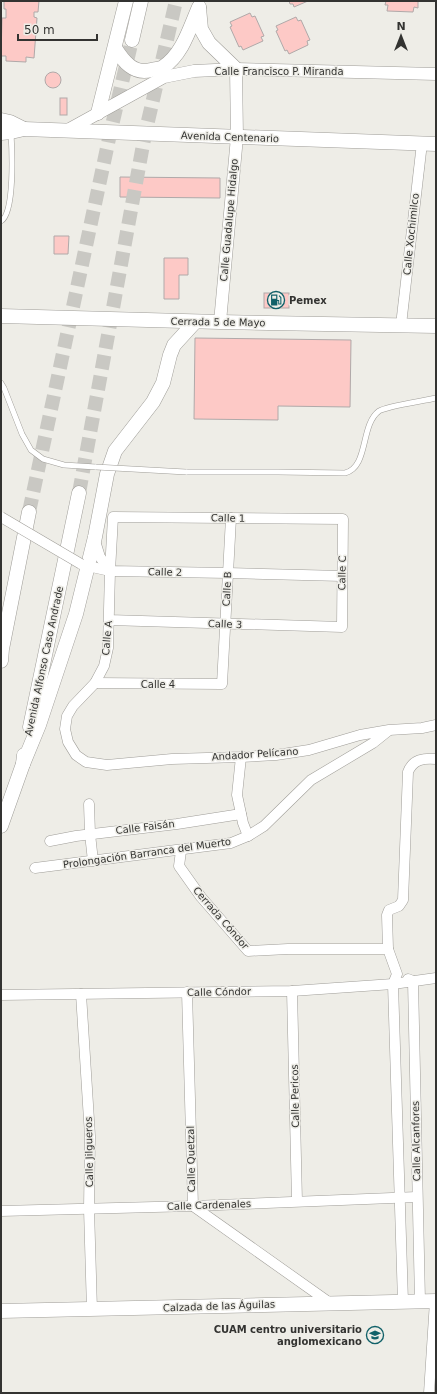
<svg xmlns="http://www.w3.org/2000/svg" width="437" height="1394" font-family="'DejaVu Sans',sans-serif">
	<rect width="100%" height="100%" fill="#eeede7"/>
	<g fill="#fdc9c6" stroke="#b0a9a9">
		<polygon points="4,1 39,1 38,12 34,12 34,17 37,18 34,58 26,57 26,62 6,61 6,56 1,56 2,18 6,18 6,9 4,9"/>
		<polygon points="289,1 308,1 294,7 293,4 290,4"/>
		<polygon points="386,1 418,1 418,8 414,7 413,12 387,11 388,5 385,5"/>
		<polygon points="250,13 252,17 255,16 264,36 261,37 263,41 243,50 241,46 239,47 230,27 232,26 230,22"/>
		<polygon points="296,17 298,21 301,20 310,40 307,41 308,45 289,54 287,50 285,51 276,31 278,30 276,26"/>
		<circle cx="53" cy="80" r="8"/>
		<rect x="60" y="98" width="7" height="17"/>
		<polygon points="120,177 220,178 220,198 120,197"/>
		<polygon points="54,236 69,236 68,254 54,254"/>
		<polygon points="164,258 188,258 188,275 179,275 179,299 164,299"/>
		<rect x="264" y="293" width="25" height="15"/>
		<polygon points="195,338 351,340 350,407 278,406 278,420 194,419"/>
	</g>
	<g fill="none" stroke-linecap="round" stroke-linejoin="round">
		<g stroke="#c9c8c3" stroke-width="14" stroke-dasharray="14 7" stroke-linecap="butt">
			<polyline points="79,493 145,134 176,1"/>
			<polyline points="29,512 110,134 132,40"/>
		</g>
		<g stroke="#9f9d98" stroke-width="6">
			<g id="service">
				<path d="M1 221C15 213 12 149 11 133"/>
				<polyline points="1,383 4,388 22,434 31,450 43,459 64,465 96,467"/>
				<path d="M186 472H278L345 473C369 467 360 425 379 411 387 406 424 401 436 398"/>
			</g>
		</g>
		<g stroke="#9f9d98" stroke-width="11">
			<g id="minor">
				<polyline points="401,325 422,143"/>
				<polyline points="95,541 100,557 110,571"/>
				<polyline points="83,565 110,571 228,573 342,576"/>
				<polyline points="109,620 342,627 343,519 113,517 110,571 108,648 104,666 95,683 73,706 67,716 65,729 68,742 76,755 86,762 107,765 172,759 241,757 276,755 309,750 360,735 389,730 422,728 436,725"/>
				<polyline points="95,683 222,684 231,518"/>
				<polyline points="241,757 237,795 243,823 248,836"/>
				<polyline points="89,804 90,834 93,861"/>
				<polyline points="50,841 76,836 177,824 241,814"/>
				<polyline points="181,851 179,866 201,897 248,951 288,949 388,949 397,974 393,984 403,1302"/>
				<polyline points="35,868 231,843 248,836 264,826 311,780 373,743 388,731"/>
				<path d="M388 949 387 915 389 910 399 906 403 900 408 772C413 759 424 758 436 759"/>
				<polyline points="408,979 413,981 420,1301"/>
				<polyline points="292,991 297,1201"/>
				<polyline points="187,992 193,1206 330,1303"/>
				<polyline points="81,994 90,1136 89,1209 92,1310"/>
				<polyline points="1,995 292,991 393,984 436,978"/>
				<polyline points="1,1211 193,1206 417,1197"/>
				<polyline points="429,1393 435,1301"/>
			</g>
		</g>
		<g stroke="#9f9d98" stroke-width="13">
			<g id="tertiary">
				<polyline points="66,131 164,77 194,71 236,69 436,74"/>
				<polyline points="220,322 237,137 236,69"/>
			</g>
		</g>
		<g stroke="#9f9d98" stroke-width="15">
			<g id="secondary">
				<polyline points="199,8 201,29 209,43 236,69"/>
				<polyline points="132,40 141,1"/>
				<path d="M115 48C123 61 134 75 151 70 155 69 160 69 163 67 183 54 190 27 199 7"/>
				<polyline points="98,113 126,1"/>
				<polyline points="1,120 10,122 24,129"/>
				<polyline points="1,133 11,132 24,129 436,144"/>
				<polyline points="1,316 220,322 436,326"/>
				<polyline points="1,661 2,649 29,512"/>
				<polyline points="30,727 79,493"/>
				<polyline points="23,764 39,725 76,614 95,537 107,474 115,451 153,402 163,383 170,355 174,345 195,322"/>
				<polyline points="1,826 23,764 24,755"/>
				<polyline points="1,1311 436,1301"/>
			</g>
		</g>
		<use href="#service" stroke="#fff" stroke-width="5"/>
		<use href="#minor" stroke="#fff" stroke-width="10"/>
		<use href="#tertiary" stroke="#fff" stroke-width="12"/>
		<use href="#secondary" stroke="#fff" stroke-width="14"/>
		<g stroke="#9f9d98" stroke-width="6" stroke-linecap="butt">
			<polyline id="service-bridge" points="96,467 186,472"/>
		</g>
		<g stroke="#9f9d98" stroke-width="11" stroke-linecap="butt">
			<polyline id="minor-bridge" points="1,517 81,564"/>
		</g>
		<use href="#service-bridge" stroke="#fff" stroke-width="5"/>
		<use href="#minor-bridge" stroke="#fff" stroke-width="10"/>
	</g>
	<defs>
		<g id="fuel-ring" transform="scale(0.9)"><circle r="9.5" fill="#eeede7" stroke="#116169" stroke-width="1.5"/><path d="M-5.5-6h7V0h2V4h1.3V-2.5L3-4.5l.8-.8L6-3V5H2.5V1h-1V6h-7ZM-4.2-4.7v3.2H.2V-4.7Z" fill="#116169"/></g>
		<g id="school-ring" transform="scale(0.9)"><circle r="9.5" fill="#eeede7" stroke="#116169" stroke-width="1.5"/><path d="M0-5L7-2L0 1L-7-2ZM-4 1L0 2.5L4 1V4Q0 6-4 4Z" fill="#116169"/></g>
	</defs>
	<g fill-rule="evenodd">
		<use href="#fuel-ring" x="276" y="300"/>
		<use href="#school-ring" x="375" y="1335"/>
	</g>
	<g text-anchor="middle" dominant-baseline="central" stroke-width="3" stroke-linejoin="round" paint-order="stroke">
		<g font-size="10" fill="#333331" stroke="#eeede7">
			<text x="279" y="71">Calle Francisco P. Miranda</text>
			<text transform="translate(230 137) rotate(2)">Avenida Centenario</text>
			<text transform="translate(229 220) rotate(-85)">Calle Guadalupe Hidalgo</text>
			<text transform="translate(411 234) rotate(-84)">Calle Xochimilco</text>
			<text transform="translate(218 322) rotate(1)">Cerrada 5 de Mayo</text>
			<text transform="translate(228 518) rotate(1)">Calle 1</text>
			<text transform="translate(165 572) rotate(1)">Calle 2</text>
			<text transform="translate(342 573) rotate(-89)">Calle C</text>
			<text transform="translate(227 589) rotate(-87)">Calle B</text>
			<text transform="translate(225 624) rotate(2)">Calle 3</text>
			<text transform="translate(107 638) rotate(-85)">Calle A</text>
			<text transform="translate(44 661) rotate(-78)">Avenida Alfonso Caso Andrade</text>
			<text x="158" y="684">Calle 4</text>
			<text transform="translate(255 754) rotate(-4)">Andador Pelícano</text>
			<text transform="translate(145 827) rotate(-7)">Calle Faisán</text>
			<text transform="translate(147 853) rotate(-8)">Prolongación Barranca del Muerto</text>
			<text transform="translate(221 918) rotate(49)">Cerrada Cóndor</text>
			<text transform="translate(219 992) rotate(-1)">Calle Cóndor</text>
			<text transform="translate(295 1096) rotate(-91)">Calle Pericos</text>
			<text transform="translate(416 1141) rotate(-91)">Calle Alcanfores</text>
			<text transform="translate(89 1152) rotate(-91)">Calle Jilgueros</text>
			<text transform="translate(191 1159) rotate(-91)">Calle Quetzal</text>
			<text transform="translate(209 1205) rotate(-2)">Calle Cardenales</text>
			<text transform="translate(219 1306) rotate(-2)">Calzada de las Águilas</text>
		</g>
		<g font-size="10" font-weight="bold" fill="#333331" stroke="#eeede7" text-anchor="start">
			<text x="289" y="300">Pemex</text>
			<text x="362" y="1329" text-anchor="end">CUAM centro universitario<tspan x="362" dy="12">anglomexicano</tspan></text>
		</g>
	</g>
	<rect width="437" height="1394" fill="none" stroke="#333331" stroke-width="4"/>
	<g transform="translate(401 36)" stroke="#eeede7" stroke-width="3" paint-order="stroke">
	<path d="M0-3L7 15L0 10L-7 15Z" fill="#333331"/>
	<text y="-6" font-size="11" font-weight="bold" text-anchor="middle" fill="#333331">N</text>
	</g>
	<path d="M18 34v6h79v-6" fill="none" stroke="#333331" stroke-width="2"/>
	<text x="24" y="34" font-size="12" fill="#333331" stroke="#eeede7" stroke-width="3" paint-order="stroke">50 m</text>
</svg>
